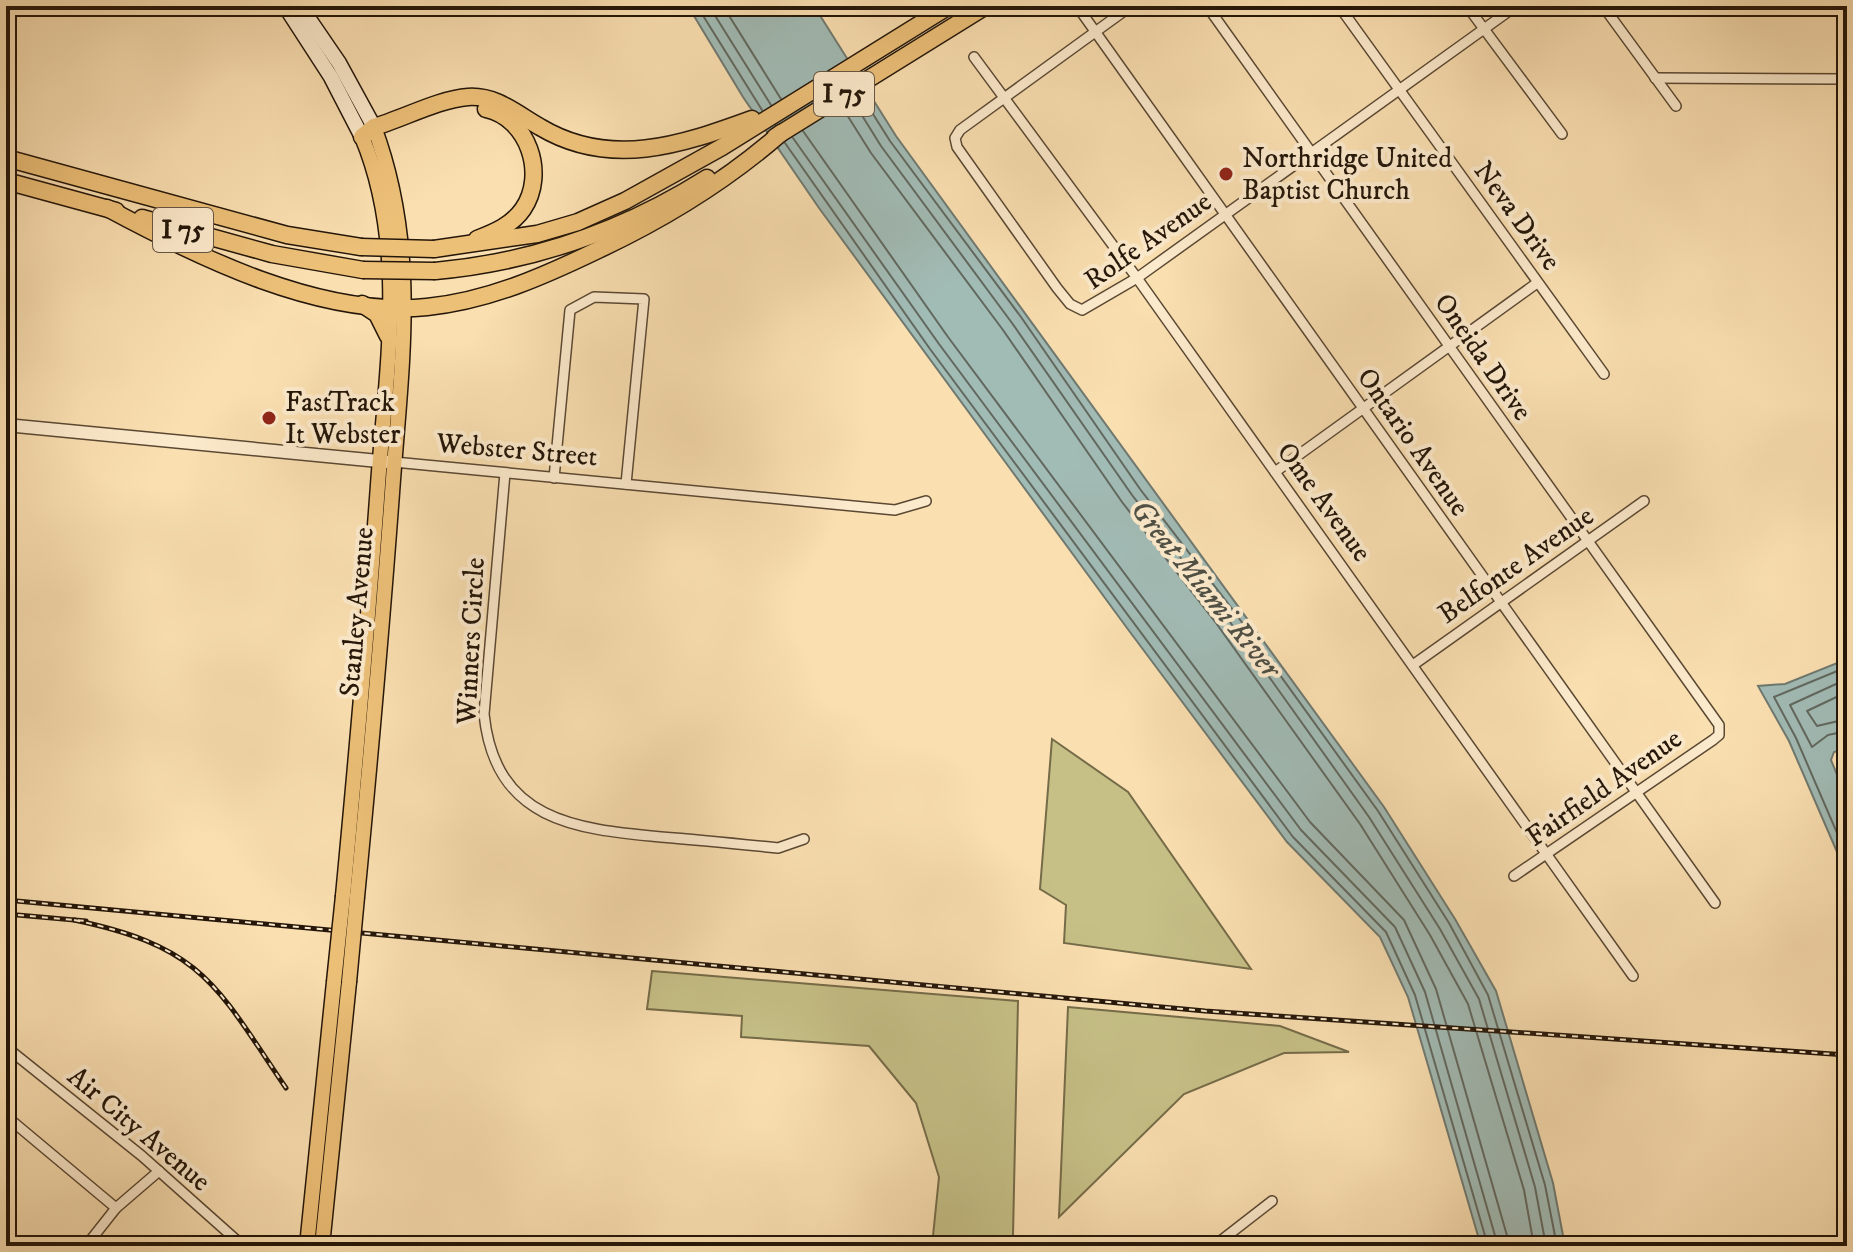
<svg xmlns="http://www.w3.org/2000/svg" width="1853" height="1252" font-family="'IM FELL DW Pica',serif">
	<rect width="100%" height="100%" fill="#fadfb1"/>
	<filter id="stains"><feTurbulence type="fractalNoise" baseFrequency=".0025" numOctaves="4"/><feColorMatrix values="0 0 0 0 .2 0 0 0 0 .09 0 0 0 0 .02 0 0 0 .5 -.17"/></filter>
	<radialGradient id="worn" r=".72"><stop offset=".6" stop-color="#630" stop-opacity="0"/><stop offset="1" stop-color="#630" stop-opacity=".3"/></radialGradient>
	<g fill="#c6c087" stroke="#756b48" stroke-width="2">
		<polygon points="1052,739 1128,792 1251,969 1064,943 1066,905 1040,889"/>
		<polygon points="652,971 1018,1001 1013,1235 1004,1246 932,1246 939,1177 916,1103 869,1046 741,1037 742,1016 647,1009"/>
		<polygon points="1068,1007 1280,1026 1349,1052 1284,1053 1184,1094 1059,1217"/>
	</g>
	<g fill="#a1bbb5" stroke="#6f7970" stroke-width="2">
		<polygon points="688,6 814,6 896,136 1384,807 1455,919 1496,991 1553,1183 1565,1246 1481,1246 1408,997 1380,937 1287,842 1127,628 819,208 743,97"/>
		<polygon points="1847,656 1847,749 1834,752 1831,760 1838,777 1847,778 1847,875 1789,741 1758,686 1785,684 1840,662"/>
	</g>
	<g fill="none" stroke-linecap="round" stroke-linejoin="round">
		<g stroke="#62685f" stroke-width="2">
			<polyline points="697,6 762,110"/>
			<polyline points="709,6 771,105"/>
			<polyline points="723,6 781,99"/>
			<polyline points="861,95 890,141 1021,317 1140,489 1233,610 1378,811 1449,923 1488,995 1545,1185 1557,1246"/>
			<polyline points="853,101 881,146 1012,323 1132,495 1225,615 1369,817 1440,929 1479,999 1535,1187 1546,1246"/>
			<polyline points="842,107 871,153 1003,330 1122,502 1216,623 1360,824 1430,935 1468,1004 1524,1190 1534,1246"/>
			<polyline points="803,131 948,337 1310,822 1404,920 1436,989 1510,1246"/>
			<polyline points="793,138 939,344 1301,830 1395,927 1425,992 1498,1246"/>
			<polyline points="785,143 930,349 1293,837 1386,932 1415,995 1488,1246"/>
			<polyline points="1847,667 1774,697 1796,738 1847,856"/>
			<polyline points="1847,679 1790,705 1812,747 1828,735 1847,731"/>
			<polyline points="1847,692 1807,711 1817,726 1847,719"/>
		</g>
		<g stroke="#5a4833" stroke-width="12">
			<g id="minor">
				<polyline points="1077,6 1715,903"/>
				<polyline points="1131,6 960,130 955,138 957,147 1057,288 1070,304 1082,310 1137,278 1516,6"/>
				<polyline points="1207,6 1719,725 1719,735 1713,740 1514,876"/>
				<polyline points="1339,6 1604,374"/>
				<polyline points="1467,6 1562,134"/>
				<polyline points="1603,6 1676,106"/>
				<polyline points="974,57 1137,278 1633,976"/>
				<polyline points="1655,78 1847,79"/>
				<polyline points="394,462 895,510 926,501"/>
				<polyline points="1275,472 1537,283"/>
				<path d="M505 473 484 714C495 821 575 829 661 837 700 840 739 844 778 848L804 839"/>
				<polyline points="554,478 570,310 594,297 644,299 626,484"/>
				<polyline points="1413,665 1644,501"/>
				<polyline points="6,1047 142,1156 243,1246"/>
				<polyline points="6,1116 116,1208"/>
				<polyline points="6,1244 8,1246"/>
				<polyline points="86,1246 116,1208 159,1171"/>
				<polyline points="1214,1246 1272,1201"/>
			</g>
		</g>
		<g stroke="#5a4833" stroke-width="15">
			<polyline id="tertiary" points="6,425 389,462"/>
		</g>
		<g stroke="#241609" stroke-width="17">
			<g id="secondary">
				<polyline points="285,6 331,77 362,137"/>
				<polyline points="300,6 339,63 374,127"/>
			</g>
		</g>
		<g stroke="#241609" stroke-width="17">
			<g id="primary">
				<path d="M343 896C356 759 368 622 378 485 386 370 408 247 362 137"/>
				<path d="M357 897C370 763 382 628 392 493 401 366 420 250 374 127"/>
				<polyline points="307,1246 334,982"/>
				<polyline points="322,1246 349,982"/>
			</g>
		</g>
		<g stroke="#241609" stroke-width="19">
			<g id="motorway">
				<path d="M362 137 374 127C402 119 439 99 468 97 496 95 517 114 540 127 610 169 681 145 752 119"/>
				<polyline points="775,137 986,6"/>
				<polyline points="6,158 287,235 361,247"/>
				<polyline points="6,181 116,211"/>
				<path d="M107 208C198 257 321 318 427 307 488 301 544 276 598 250 666 218 725 182 781 133"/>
				<polyline points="142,218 272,254 363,270"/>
				<path d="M477 239C495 232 512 225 523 209 547 174 528 118 486 109"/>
				<polyline points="434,249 537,234 578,222 625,201 722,147 949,6"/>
				<path d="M435 271C534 262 623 231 707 178"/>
				<polyline points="362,304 377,314 388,336"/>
			</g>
		</g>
		<use href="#minor" stroke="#fceacc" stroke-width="9"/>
		<use href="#tertiary" stroke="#fceacc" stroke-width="12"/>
		<use href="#secondary" stroke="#fceacc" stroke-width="14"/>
		<use href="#primary" stroke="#edc078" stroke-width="14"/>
		<use href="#motorway" stroke="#edc078" stroke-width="16"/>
		<g stroke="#241609" stroke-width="5">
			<g id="rail">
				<polyline points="6,900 1205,1011 1847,1055"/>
				<polyline points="6,914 86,921"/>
				<path d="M74 920C203 947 216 985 286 1088"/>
			</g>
		</g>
		<use href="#rail" stroke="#fceacc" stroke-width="2" stroke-dasharray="6" stroke-linecap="butt"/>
		<g stroke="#241609" stroke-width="17" stroke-linecap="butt">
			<g id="primary-bridge">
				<polyline points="334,982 343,896"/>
				<polyline points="349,982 357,897"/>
			</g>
		</g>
		<g stroke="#241609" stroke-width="19" stroke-linecap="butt">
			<g id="motorway-bridge">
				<polyline points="361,247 434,249"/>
				<polyline points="363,270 435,271"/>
			</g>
		</g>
		<use href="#primary-bridge" stroke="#edc078" stroke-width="14"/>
		<use href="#motorway-bridge" stroke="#edc078" stroke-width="16"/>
	</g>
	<g fill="#8f2418" stroke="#fceacc" stroke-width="3">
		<circle cx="1226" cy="174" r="8"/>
		<circle cx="269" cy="418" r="8"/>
	</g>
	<g text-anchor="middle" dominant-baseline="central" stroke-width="8" stroke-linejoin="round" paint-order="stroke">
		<g fill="#fceacc" stroke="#655644" stroke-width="2">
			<rect x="814" y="72" width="60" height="44" rx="6"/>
			<rect x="153" y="208" width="60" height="44" rx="6"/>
		</g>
		<g font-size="26" font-weight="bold" fill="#241609">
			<text x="844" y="94">I 75</text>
			<text x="183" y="230">I 75</text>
		</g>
		<g font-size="28" fill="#241609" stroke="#fceacc" text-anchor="start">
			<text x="1242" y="158">Northridge United<tspan x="1242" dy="32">Baptist Church</tspan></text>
			<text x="285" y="402">FastTrack<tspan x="285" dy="32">It Webster</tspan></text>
		</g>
		<g font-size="28" fill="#241609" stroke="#fceacc">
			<text transform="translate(1517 216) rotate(54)">Neva Drive</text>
			<text transform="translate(1148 241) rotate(-35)">Rolfe Avenue</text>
			<text transform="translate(1483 357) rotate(55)">Oneida Drive</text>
			<text transform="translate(1413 442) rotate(55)">Ontario Avenue</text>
			<text transform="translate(517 450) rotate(5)">Webster Street</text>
			<text transform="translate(1324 502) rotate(54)">Ome Avenue</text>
			<text transform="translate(1516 565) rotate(-35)">Belfonte Avenue</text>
			<text transform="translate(357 612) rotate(-85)">Stanley Avenue</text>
			<text transform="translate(471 641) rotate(-87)">Winners Circle</text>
			<text transform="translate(1604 788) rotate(-35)">Fairfield Avenue</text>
			<text transform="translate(139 1129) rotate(40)">Air City Avenue</text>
		</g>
		<g font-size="30" font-style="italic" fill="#505045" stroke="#fceacc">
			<text transform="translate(1205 589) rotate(51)">Great Miami River</text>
		</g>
	</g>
	<rect width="1853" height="1252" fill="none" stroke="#fadfb1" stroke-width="32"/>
	<rect x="8" y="8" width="1837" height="1236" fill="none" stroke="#241609" stroke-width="4"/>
	<rect x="16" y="16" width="1821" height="1220" fill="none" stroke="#241609" stroke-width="2"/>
	<rect width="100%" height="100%" filter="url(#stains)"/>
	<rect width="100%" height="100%" fill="url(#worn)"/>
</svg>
